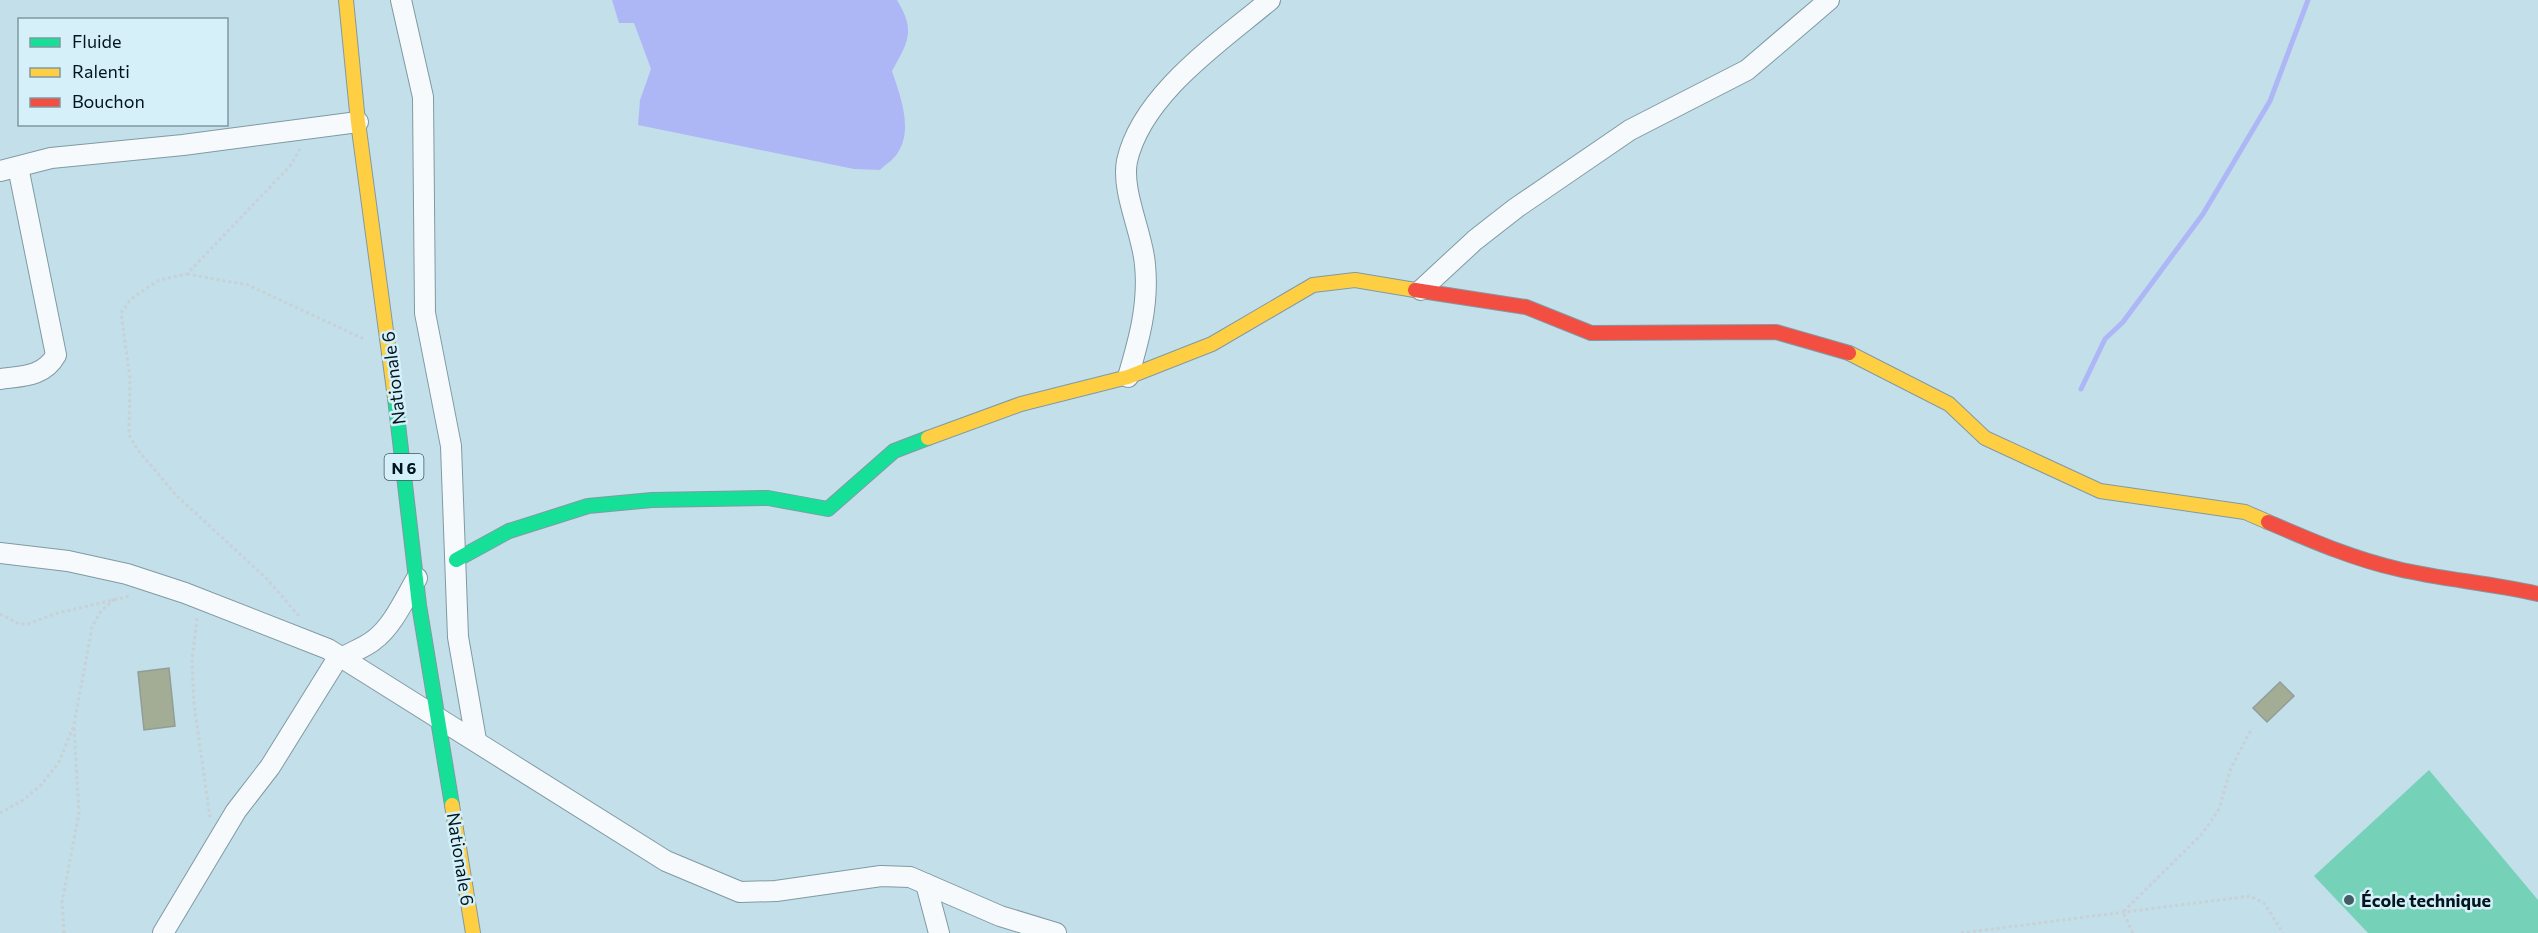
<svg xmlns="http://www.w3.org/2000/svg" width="2538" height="933" font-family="Commissioner,sans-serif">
	<rect width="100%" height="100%" fill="#c3dfea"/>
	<polygon fill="#75d2b9" points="2429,770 2538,900 2538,933 2368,933 2314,876"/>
	<path fill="#aeb7f6" d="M612 0H897C916 31 908 42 892 71 900 96 914 129 897 154 893 160 885 165 880 170L854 169 638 125 640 100 651 69 634 23H619Z"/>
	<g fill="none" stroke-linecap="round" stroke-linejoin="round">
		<polyline stroke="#aeb7f6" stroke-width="5" points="2081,389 2105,339 2123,322 2203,214 2270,101 2308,0"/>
	</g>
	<g fill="#a3ac94" stroke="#929d98" stroke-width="1.5">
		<polygon points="169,668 175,726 144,730 138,672"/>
		<polygon points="2280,682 2294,696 2267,722 2253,708"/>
	</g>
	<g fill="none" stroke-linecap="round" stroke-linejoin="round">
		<g stroke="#809aa3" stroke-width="22">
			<g id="street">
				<polyline points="401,0 423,97 425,313 451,446 458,637 476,740"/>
				<polyline points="0,171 51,158 183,145 358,122"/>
				<polyline points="1421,290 1475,240 1516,208 1630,130 1747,70 1829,0"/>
				<path d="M1128 377C1139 340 1149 304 1145 265 1143 234 1121 192 1127 161 1142 94 1220 42 1270 0"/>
				<path d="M0 379C22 376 44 377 56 355L18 167"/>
				<polyline points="0,553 68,561 127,574 185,593 328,649 666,861 740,892 776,891 881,876 910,877 1000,916 1056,933"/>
				<polyline points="926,884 939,933"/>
				<path d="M163 933 236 811 270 767 334 664C345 653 362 650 374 640 393 626 405 598 417 578"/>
			</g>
		</g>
		<g stroke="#809aa3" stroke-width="16">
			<g id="fast">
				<polyline points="395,398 419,605 452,805"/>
				<polyline points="456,560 509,531 588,506 652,500 768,498 828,509 894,451 928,438"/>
			</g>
		</g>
		<g stroke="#809aa3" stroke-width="16">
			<g id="slow">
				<polyline points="346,0 358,122 395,398"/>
				<polyline points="1849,353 1949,404 1985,438 2100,491 2245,512 2268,522"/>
				<polyline points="928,438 1021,404 1128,377 1212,344 1313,285 1355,280 1415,290"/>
				<polyline points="452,805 473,933"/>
			</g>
		</g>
		<g stroke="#809aa3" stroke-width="16">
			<g id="jam">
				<polyline points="1415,290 1526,307 1591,333 1776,332 1849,353"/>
				<path d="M2268 522C2310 540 2353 559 2398 569 2444 580 2492 583 2538 594"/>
			</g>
		</g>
		<g stroke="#c8d1d5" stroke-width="3" stroke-dasharray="3 3" stroke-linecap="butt">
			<polyline points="187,274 248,285 364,339"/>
			<polyline points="0,614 19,624 28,624 54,614 130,596"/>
			<polyline points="299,616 267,579 175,494 137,449 129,435 130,378 121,313 131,299 159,280 187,274 291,165 300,149"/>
			<polyline points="197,618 192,659 194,704 210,817"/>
			<polyline points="0,813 23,800 41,785 59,762 74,725 92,627 101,611 117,597"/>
			<polyline points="64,933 62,902 79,813 74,727"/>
			<polyline points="1961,933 2250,896 2264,903 2283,933"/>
			<polyline points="2133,933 2123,912 2202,834 2219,809 2231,768 2252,728"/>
		</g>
		<use href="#street" stroke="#f6fafc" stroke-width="20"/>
		<use href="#fast" stroke="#16e098" stroke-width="14"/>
		<use href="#slow" stroke="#ffcf43" stroke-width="14"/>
		<use href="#jam" stroke="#f24e42" stroke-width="14"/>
	</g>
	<circle fill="#445c66" stroke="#d6f0fa" stroke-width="2" cx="2349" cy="900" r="6"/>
	<g text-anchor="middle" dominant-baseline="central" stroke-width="5" stroke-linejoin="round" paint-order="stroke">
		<rect fill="#d6f0fa" stroke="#405761" stroke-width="1.5" x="384.5" y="454" width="39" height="26" rx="4.5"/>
		<g font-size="16" font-weight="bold" fill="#00161f">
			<text x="404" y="467">N 6</text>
		</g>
		<g font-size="18" fill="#00161f" stroke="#d6f0fa">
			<text transform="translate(393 378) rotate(-97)">Nationale 6</text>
			<text transform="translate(461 859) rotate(81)">Nationale 6</text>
		</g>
		<g font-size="18" font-weight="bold" fill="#00161f" stroke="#d6f0fa" text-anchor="start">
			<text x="2361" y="900">École technique</text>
		</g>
	</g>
	<rect x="18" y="18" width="210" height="108" fill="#d6f0fa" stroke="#8099a2" stroke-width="1.5"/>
	<rect x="30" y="38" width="30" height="9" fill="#16e098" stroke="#8099a2" stroke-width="1.5"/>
	<text x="72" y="48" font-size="18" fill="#00161f">Fluide</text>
	<rect x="30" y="68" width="30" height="9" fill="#ffcf43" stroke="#8099a2" stroke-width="1.5"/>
	<text x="72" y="78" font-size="18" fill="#00161f">Ralenti</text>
	<rect x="30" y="98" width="30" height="9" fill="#f24e42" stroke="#8099a2" stroke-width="1.5"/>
	<text x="72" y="108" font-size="18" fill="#00161f">Bouchon</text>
</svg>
